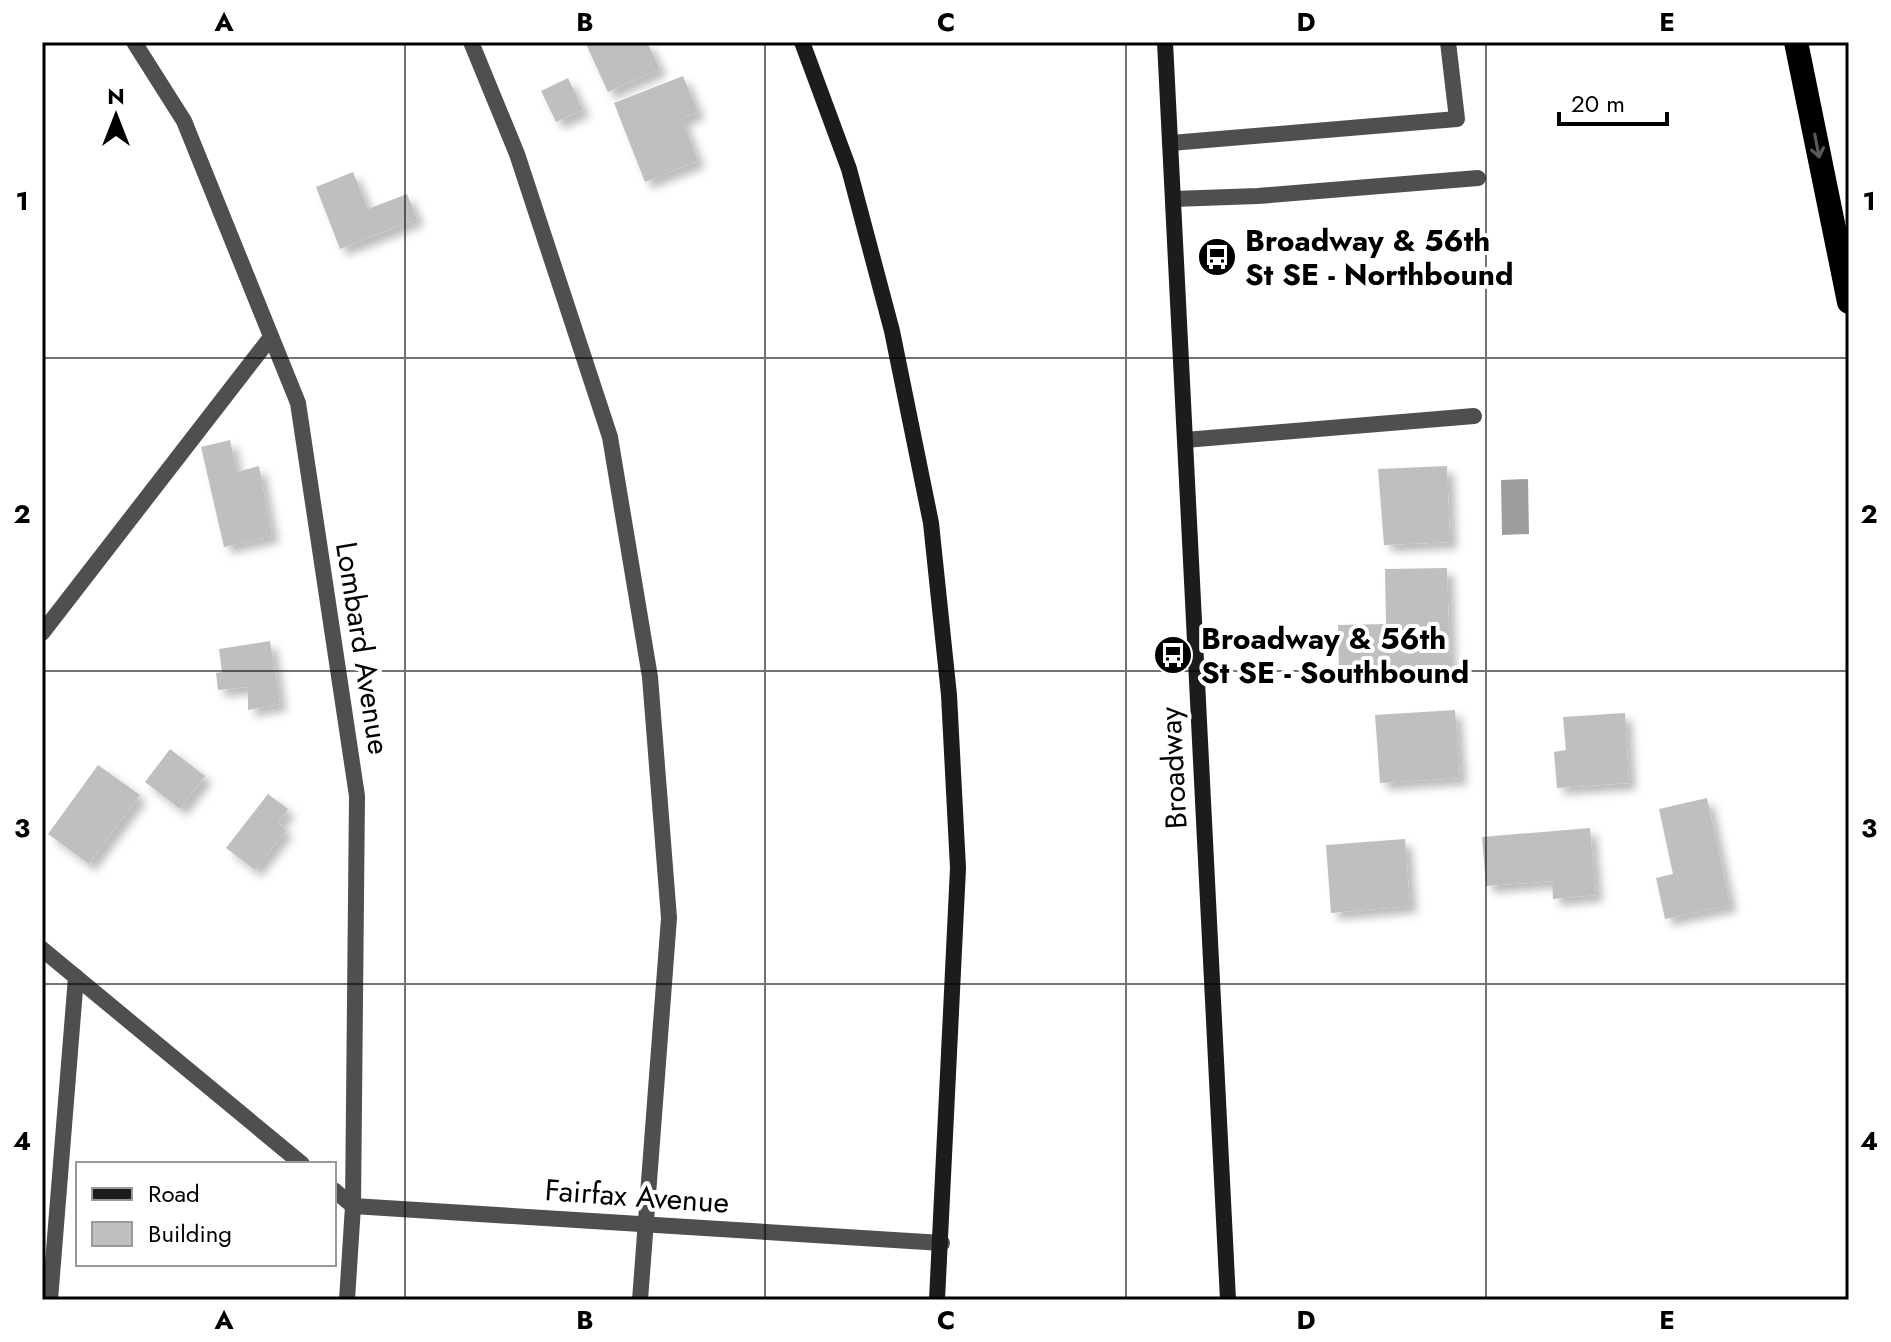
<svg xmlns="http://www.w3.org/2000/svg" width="1891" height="1342" font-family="Jost,sans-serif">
	<defs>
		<filter id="shadow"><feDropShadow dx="7" dy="7" stdDeviation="4" flood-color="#0004"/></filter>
	</defs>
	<rect width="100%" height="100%" fill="#fff"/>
	<polygon fill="#9d9d9d" points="1528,479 1529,534 1502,535 1501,480"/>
	<g fill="#bfbfbf" filter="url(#shadow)">
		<polygon points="585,42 647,42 660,69 608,92"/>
		<polygon points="683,76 698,112 682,119 698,161 645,182 614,103"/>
		<polygon points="568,78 583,110 556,122 541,91"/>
		<polygon points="353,172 368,209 407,194 417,219 340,249 316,187"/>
		<polygon points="230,440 237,472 259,466 272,536 224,547 201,447"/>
		<polygon points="1447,466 1450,542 1384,545 1378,469"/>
		<polygon points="1447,568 1450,669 1339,672 1338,625 1386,624 1385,569"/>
		<polygon points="270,641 280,704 248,710 248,687 218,690 216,673 222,672 219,649"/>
		<polygon points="1455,710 1460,778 1380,783 1375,715"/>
		<polygon points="1625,713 1629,783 1557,788 1554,752 1566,750 1563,717"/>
		<polygon points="170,749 205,776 180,809 145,782"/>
		<polygon points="98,765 140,795 89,864 48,834"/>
		<polygon points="268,794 288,809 278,823 286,830 255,870 226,848"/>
		<polygon points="1707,798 1730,905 1665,919 1656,878 1673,874 1659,809"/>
		<polygon points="1590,828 1596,895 1553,899 1552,881 1486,886 1482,837"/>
		<polygon points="1405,839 1410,906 1331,913 1326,845"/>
	</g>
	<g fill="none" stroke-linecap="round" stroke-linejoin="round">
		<g stroke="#4f4f4f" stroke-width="16">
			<polyline points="471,42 517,154 610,437 650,677 669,918 640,1300"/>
			<polyline points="1171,143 1457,119 1448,42"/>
			<polyline points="1173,199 1258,196 1478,178"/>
			<polyline points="1185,440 1474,416"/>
			<polyline points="42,633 271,337"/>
			<polyline points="50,1300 76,977"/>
		</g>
		<g stroke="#4f4f4f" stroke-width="16">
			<polyline points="134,42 184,121 298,403 357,796 353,1206 347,1300"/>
			<polyline points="42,949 302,1164"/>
			<polyline points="334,1190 353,1206 942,1243"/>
		</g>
		<g stroke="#1c1c1c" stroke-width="16">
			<polyline points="802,42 849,169 892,331 931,523 949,695 958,868 937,1300"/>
			<polyline points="1165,42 1228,1300"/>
		</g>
		<polyline stroke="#000" stroke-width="24" points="1796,42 1849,302"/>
	</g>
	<defs><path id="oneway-shaft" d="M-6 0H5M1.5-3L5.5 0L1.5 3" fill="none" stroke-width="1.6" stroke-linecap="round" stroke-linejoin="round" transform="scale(2)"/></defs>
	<use stroke="#595959" href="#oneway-shaft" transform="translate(1817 146) rotate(79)"/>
	<path fill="none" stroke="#000" stroke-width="2" stroke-opacity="0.55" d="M405 42V1300M765 42V1300M1126 42V1300M1486 42V1300M42 358H1849M42 671H1849M42 984H1849"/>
	<defs>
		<g id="bus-disc" transform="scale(2)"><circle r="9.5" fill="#000" stroke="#fff"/><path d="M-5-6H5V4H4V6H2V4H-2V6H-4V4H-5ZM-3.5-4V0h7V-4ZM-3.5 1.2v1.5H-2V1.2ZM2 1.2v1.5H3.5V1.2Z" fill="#fff"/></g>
	</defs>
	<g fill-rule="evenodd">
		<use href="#bus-disc" x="1217" y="257"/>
		<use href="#bus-disc" x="1173" y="655"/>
	</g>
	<g text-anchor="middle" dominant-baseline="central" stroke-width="8" stroke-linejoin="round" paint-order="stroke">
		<g font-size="30" font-weight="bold" fill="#000" stroke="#fff" text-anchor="start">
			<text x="1245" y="240">Broadway &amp; 56th<tspan x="1245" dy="34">St SE - Northbound</tspan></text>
			<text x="1201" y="638">Broadway &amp; 56th<tspan x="1201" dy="34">St SE - Southbound</tspan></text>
		</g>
		<g font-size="30" fill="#000" stroke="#fff">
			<text transform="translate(363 648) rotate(81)">Lombard Avenue</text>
			<text transform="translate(1173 768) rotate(-93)">Broadway</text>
			<text transform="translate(637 1196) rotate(4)">Fairfax Avenue</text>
		</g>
	</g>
	<rect width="1891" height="1342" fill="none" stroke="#ffffff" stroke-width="88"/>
	<rect x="76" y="1162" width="260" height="104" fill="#ffffff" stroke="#999999" stroke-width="2"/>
	<rect x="92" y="1188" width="40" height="12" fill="#1c1c1c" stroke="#999999" stroke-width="2"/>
	<text x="148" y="1202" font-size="24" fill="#000000">Road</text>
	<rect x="92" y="1222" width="40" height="24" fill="#bfbfbf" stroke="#999999" stroke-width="2"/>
	<text x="148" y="1242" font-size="24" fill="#000000">Building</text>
	<g transform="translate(116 116)" stroke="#ffffff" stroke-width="6" paint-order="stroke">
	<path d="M0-6L14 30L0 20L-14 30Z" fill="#000000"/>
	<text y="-12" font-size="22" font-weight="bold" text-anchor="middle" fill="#000000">N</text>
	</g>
	<path d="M1559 112v12h108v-12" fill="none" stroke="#000000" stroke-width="4"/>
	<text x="1571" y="112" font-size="24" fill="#000000" stroke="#ffffff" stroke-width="6" paint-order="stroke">20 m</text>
	<rect x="44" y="44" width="1803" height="1254" fill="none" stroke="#000" stroke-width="3"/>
	<g font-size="26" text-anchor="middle" font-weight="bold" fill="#000">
		<text x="224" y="31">A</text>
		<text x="585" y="31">B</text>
		<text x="946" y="31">C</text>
		<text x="1306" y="31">D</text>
		<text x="1667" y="31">E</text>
		<text x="22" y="210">1</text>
		<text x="1869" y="210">1</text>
		<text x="22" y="523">2</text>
		<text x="1869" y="523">2</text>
		<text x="22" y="837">3</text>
		<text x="1869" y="837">3</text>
		<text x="22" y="1150">4</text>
		<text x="1869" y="1150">4</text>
		<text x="224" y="1329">A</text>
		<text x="585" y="1329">B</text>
		<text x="946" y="1329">C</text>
		<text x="1306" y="1329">D</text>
		<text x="1667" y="1329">E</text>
	</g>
</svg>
